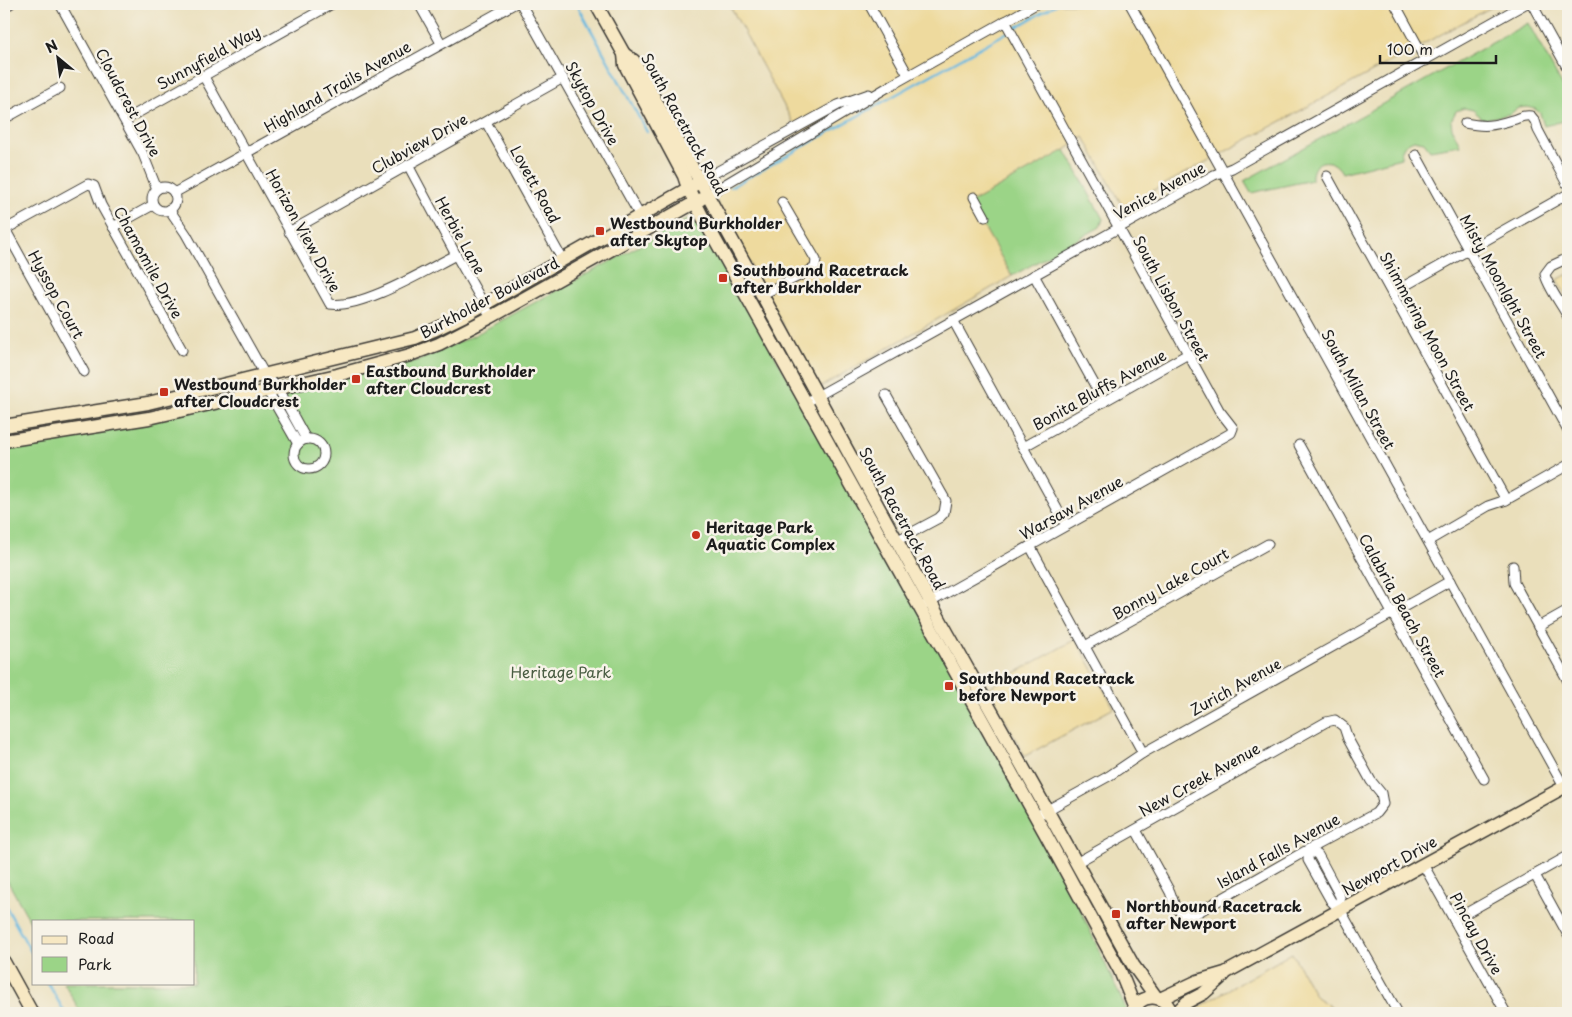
<svg xmlns="http://www.w3.org/2000/svg" width="1572" height="1017" font-family="'Playpen Sans',sans-serif">
	<rect width="100%" height="100%" fill="#f7f3e8"/>
	<filter id="ink" filterUnits="userSpaceOnUse"><feTurbulence type="fractalNoise" baseFrequency=".02" numOctaves="2"/><feDisplacementMap in="SourceGraphic" scale="10" xChannelSelector="R" yChannelSelector="G"/><feConvolveMatrix kernelMatrix="1 2 1 2 8 2 1 2 1" color-interpolation-filters="sRGB"/></filter>
	<filter id="wash" filterUnits="userSpaceOnUse"><feTurbulence type="fractalNoise" baseFrequency=".0096" numOctaves="4" result="noise"/><feDisplacementMap in="SourceGraphic" scale="20" xChannelSelector="R" yChannelSelector="G"/><feGaussianBlur stdDeviation="1.12" result="paint"/><feColorMatrix in="noise" values="0 0 0 0 0 0 0 0 0 0 0 0 0 0 0 0 0 1.4 0 .05"/><feComposite in="paint" operator="in"/></filter>
	<g filter="url(#wash)">
		<rect width="100%" height="100%" fill="#eadfbb"/>
		<g fill="#9bd487" stroke="#5c7852">
			<path d="M1528 23 1568 96V120L1544 126 1540 113 1535 109 1527 107 1518 108 1510 114 1486 119 1482 118 1473 110 1464 108 1456 111 1451 121 1452 128 1460 145 1430 150 1424 142 1414 140C1405 143 1400 149 1401 158L1342 173C1333 155 1310 159 1312 180L1251 193 1244 181Z"/>
			<polygon points="1065,150 1103,219 1100,227 1012,276 970,203"/>
			<polygon points="694,216 910,589 1045,833 1128,1013 81,1013 64,983 194,983 194,921 34,921 34,928 4,875 4,449 48,441 420,360 473,336"/>
		</g>
		<g fill="#eeda9e" stroke="#857b5d">
			<polygon points="729,4 1497,4 1123,207 1084,137 1065,150 970,203 1012,276 817,389 712,193 803,141"/>
			<polygon points="1568,274 1568,298 1557,280"/>
			<polygon points="1076,639 1114,708 1025,756 988,688"/>
			<polygon points="1292,953 1316,997 1341,1013 1191,1013 1193,1010"/>
		</g>
		<g fill="none" stroke-linecap="round" stroke-linejoin="round">
			<g stroke="#63b7df" stroke-width="2.5">
				<polyline points="578,6 647,132"/>
				<polyline points="1013,29 1057,4"/>
				<polyline points="731,187 1008,32"/>
				<polyline points="4,903 34,957"/>
				<polyline points="48,983 65,1013"/>
			</g>
		</g>
	</g>
	<g filter="url(#ink)">
		<g fill="none" stroke-linecap="round" stroke-linejoin="round">
			<g stroke="#3b3934" stroke-width="11">
				<g id="street">
					<polyline points="60,4 143,154 157,189"/>
					<polyline points="419,4 441,43"/>
					<polyline points="521,4 640,216"/>
					<polyline points="869,4 908,75"/>
					<polyline points="1130,4 1564,787"/>
					<polyline points="1395,4 1426,61"/>
					<polyline points="1532,4 1568,69"/>
					<polyline points="4,7 10,4"/>
					<path d="M203 75 330 304C362 309 426 270 456 255"/>
					<polyline points="4,119 60,88"/>
					<polyline points="125,120 332,4"/>
					<polyline points="486,122 562,259"/>
					<path d="M1465 123C1484 127 1493 126 1512 120 1520 118 1521 115 1531 116L1535 121 1538 130 1568 186"/>
					<polyline points="1416,155 1568,431"/>
					<polyline points="408,165 456,255 491,317"/>
					<polyline points="1327,176 1506,500"/>
					<polyline points="700,181 838,105 869,94"/>
					<circle cx="164" cy="199" r="12"/>
					<polyline points="174,193 514,4"/>
					<polyline points="707,195 888,87 1036,4"/>
					<polyline points="974,197 985,217"/>
					<polyline points="169,209 186,234 265,375 278,388 306,439"/>
					<polyline points="113,227 153,205"/>
					<polyline points="5,229 84,372"/>
					<polyline points="4,230 88,184 94,186 101,205 182,350"/>
					<polyline points="289,232 563,78"/>
					<path d="M1568 258 1551 266 1545 274C1547 286 1562 305 1568 317"/>
					<polyline points="1034,275 1104,402"/>
					<polyline points="1392,293 1568,194"/>
					<polyline points="761,295 815,268 816,260 782,202"/>
					<polyline points="953,320 1066,525"/>
					<polyline points="266,388 298,444"/>
					<polyline points="886,395 946,501 944,513 939,518 896,541"/>
					<polyline points="812,399 1214,175 1232,168 1525,4"/>
					<circle cx="309" cy="454" r="15"/>
					<polyline points="1299,445 1484,779"/>
					<polyline points="1023,447 1188,354"/>
					<polyline points="1428,541 1488,506 1506,500 1568,465"/>
					<polyline points="1030,546 1143,753"/>
					<polyline points="1513,566 1514,583 1568,681"/>
					<polyline points="927,604 1231,433 1233,428 1219,410 1005,21"/>
					<polyline points="1538,627 1568,610"/>
					<polyline points="1085,646 1268,544"/>
					<polyline points="1042,813 1109,776 1143,753 1450,581"/>
					<polyline points="1309,849 1308,860 1331,901 1341,911 1398,1013"/>
					<polyline points="1309,849 1318,855 1340,896 1341,911"/>
					<polyline points="1076,863 1326,722 1335,720 1344,727 1348,739 1371,781 1381,793 1383,804 1376,813 1309,849 1195,914 1183,915 1175,906 1170,892 1136,830"/>
					<polyline points="1424,866 1506,1013"/>
					<polyline points="1535,875 1568,935"/>
					<polyline points="1454,920 1568,856"/>
				</g>
			</g>
			<g stroke="#3b3934" stroke-width="15">
				<g id="secondary">
					<polyline points="596,4 624,54 625,65 684,176 688,188 702,216 1045,833 1120,971 1135,1008"/>
					<polyline points="624,54 634,61 943,625 1047,810 1133,965 1156,997"/>
					<polyline points="4,426 148,403 415,338 434,330 469,313 696,184"/>
					<polyline points="4,441 149,418 337,375 410,355 439,344 491,317 701,199"/>
					<polyline points="4,962 32,1013"/>
					<polyline points="1160,999 1198,981 1225,973 1568,785"/>
					<path d="M1134 1013 1139 1002C1152 993 1167 998 1171 1013"/>
					<polyline points="1176,1013 1187,1002 1204,993 1224,975"/>
				</g>
			</g>
			<use href="#street" stroke="#fff" stroke-width="9"/>
			<use href="#secondary" stroke="#f7e8c3" stroke-width="12"/>
		</g>
	</g>
	<g fill="#c8321e" stroke="#f7f3e8" stroke-width="2">
		<rect x="595" y="226" width="10" height="10" rx="2.5"/>
		<rect x="718" y="273" width="10" height="10" rx="2.5"/>
		<rect x="351" y="374" width="10" height="10" rx="2.5"/>
		<rect x="159" y="387" width="10" height="10" rx="2.5"/>
		<circle cx="696" cy="535" r="5"/>
		<rect x="944" y="681" width="10" height="10" rx="2.5"/>
		<rect x="1111" y="909" width="10" height="10" rx="2.5"/>
	</g>
	<g text-anchor="middle" dominant-baseline="central" stroke-width="5" stroke-linejoin="round" paint-order="stroke">
		<g font-size="15" fill="#1c1c1c" stroke="#f7f3e8">
			<text transform="translate(208 57) rotate(-29)">Sunnyfield Way</text>
			<text transform="translate(337 86) rotate(-30)">Highland Trails Avenue</text>
			<text transform="translate(129 102) rotate(62)">Cloudcrest Drive</text>
			<text transform="translate(593 103) rotate(61)">Skytop Drive</text>
			<text transform="translate(685 124) rotate(61)">South Racetrack Road</text>
			<text transform="translate(419 143) rotate(-29)">Clubview Drive</text>
			<text transform="translate(536 184) rotate(61)">Lovett Road</text>
			<text transform="translate(1159 190) rotate(-29)">Venice Avenue</text>
			<text transform="translate(304 230) rotate(61)">Horizon View Drive</text>
			<text transform="translate(461 235) rotate(61)">Herbie Lane</text>
			<text transform="translate(149 262) rotate(61)">Chamomile Drive</text>
			<text transform="translate(1504 286) rotate(61)">Misty Moonlght Street</text>
			<text transform="translate(57 294) rotate(61)">Hyssop Court</text>
			<text transform="translate(489 297) rotate(-28)">Burkholder Boulevard</text>
			<text transform="translate(1172 298) rotate(61)">South Lisbon Street</text>
			<text transform="translate(1428 331) rotate(61)">Shimmering Moon Street</text>
			<text transform="translate(1099 389) rotate(-29)">Bonita Bluffs Avenue</text>
			<text transform="translate(1359 389) rotate(61)">South Milan Street</text>
			<text transform="translate(1071 507) rotate(-29)">Warsaw Avenue</text>
			<text transform="translate(903 518) rotate(61)">South Racetrack Road</text>
			<text transform="translate(1170 583) rotate(-29)">Bonny Lake Court</text>
			<text transform="translate(1403 605) rotate(61)">Calabria Beach Street</text>
			<text transform="translate(1235 686) rotate(-29)">Zurich Avenue</text>
			<text transform="translate(1199 779) rotate(-29)">New Creek Avenue</text>
			<text transform="translate(1278 850) rotate(-29)">Island Falls Avenue</text>
			<text transform="translate(1389 865) rotate(-29)">Newport Drive</text>
			<text transform="translate(1477 933) rotate(61)">Pincay Drive</text>
		</g>
		<g font-size="15" font-weight="bold" fill="#1c1c1c" stroke="#f7f3e8" text-anchor="start">
			<text x="610" y="222">Westbound Burkholder<tspan x="610" dy="17">after Skytop</tspan></text>
			<text x="733" y="269">Southbound Racetrack<tspan x="733" dy="17">after Burkholder</tspan></text>
			<text x="366" y="370">Eastbound Burkholder<tspan x="366" dy="17">after Cloudcrest</tspan></text>
			<text x="174" y="383">Westbound Burkholder<tspan x="174" dy="17">after Cloudcrest</tspan></text>
			<text x="706" y="526">Heritage Park<tspan x="706" dy="17">Aquatic Complex</tspan></text>
			<text x="959" y="677">Southbound Racetrack<tspan x="959" dy="17">before Newport</tspan></text>
			<text x="1126" y="905">Northbound Racetrack<tspan x="1126" dy="17">after Newport</tspan></text>
		</g>
		<g font-size="15" fill="#485c41" stroke="#f7f3e8">
			<text x="561" y="671">Heritage Park</text>
		</g>
	</g>
	<rect width="1572" height="1017" fill="none" stroke="#f7f3e8" stroke-width="20"/>
	<rect x="32" y="920" width="162" height="65" fill="#f7f3e8" stroke="#9f9d96"/>
	<rect x="42" y="936" width="25" height="8" fill="#f7e8c3" stroke="#9f9d96"/>
	<text x="78" y="944" font-size="15" fill="#1c1c1c">Road</text>
	<rect x="42" y="957" width="25" height="15" fill="#9bd487" stroke="#9f9d96"/>
	<text x="78" y="970" font-size="15" fill="#1c1c1c">Park</text>
	<g transform="translate(58 58) rotate(331)" stroke="#f7f3e8" stroke-width="4" paint-order="stroke">
	<path d="M0-4L9 19L0 12L-9 19Z" fill="#1c1c1c"/>
	<text y="-8" font-size="14" font-weight="bold" text-anchor="middle" fill="#1c1c1c">N</text>
	</g>
	<path d="M1380 55v8h116v-8" fill="none" stroke="#1c1c1c" stroke-width="2.5"/>
	<text x="1387" y="55" font-size="15" fill="#1c1c1c" stroke="#f7f3e8" stroke-width="4" paint-order="stroke">100 m</text>
</svg>
